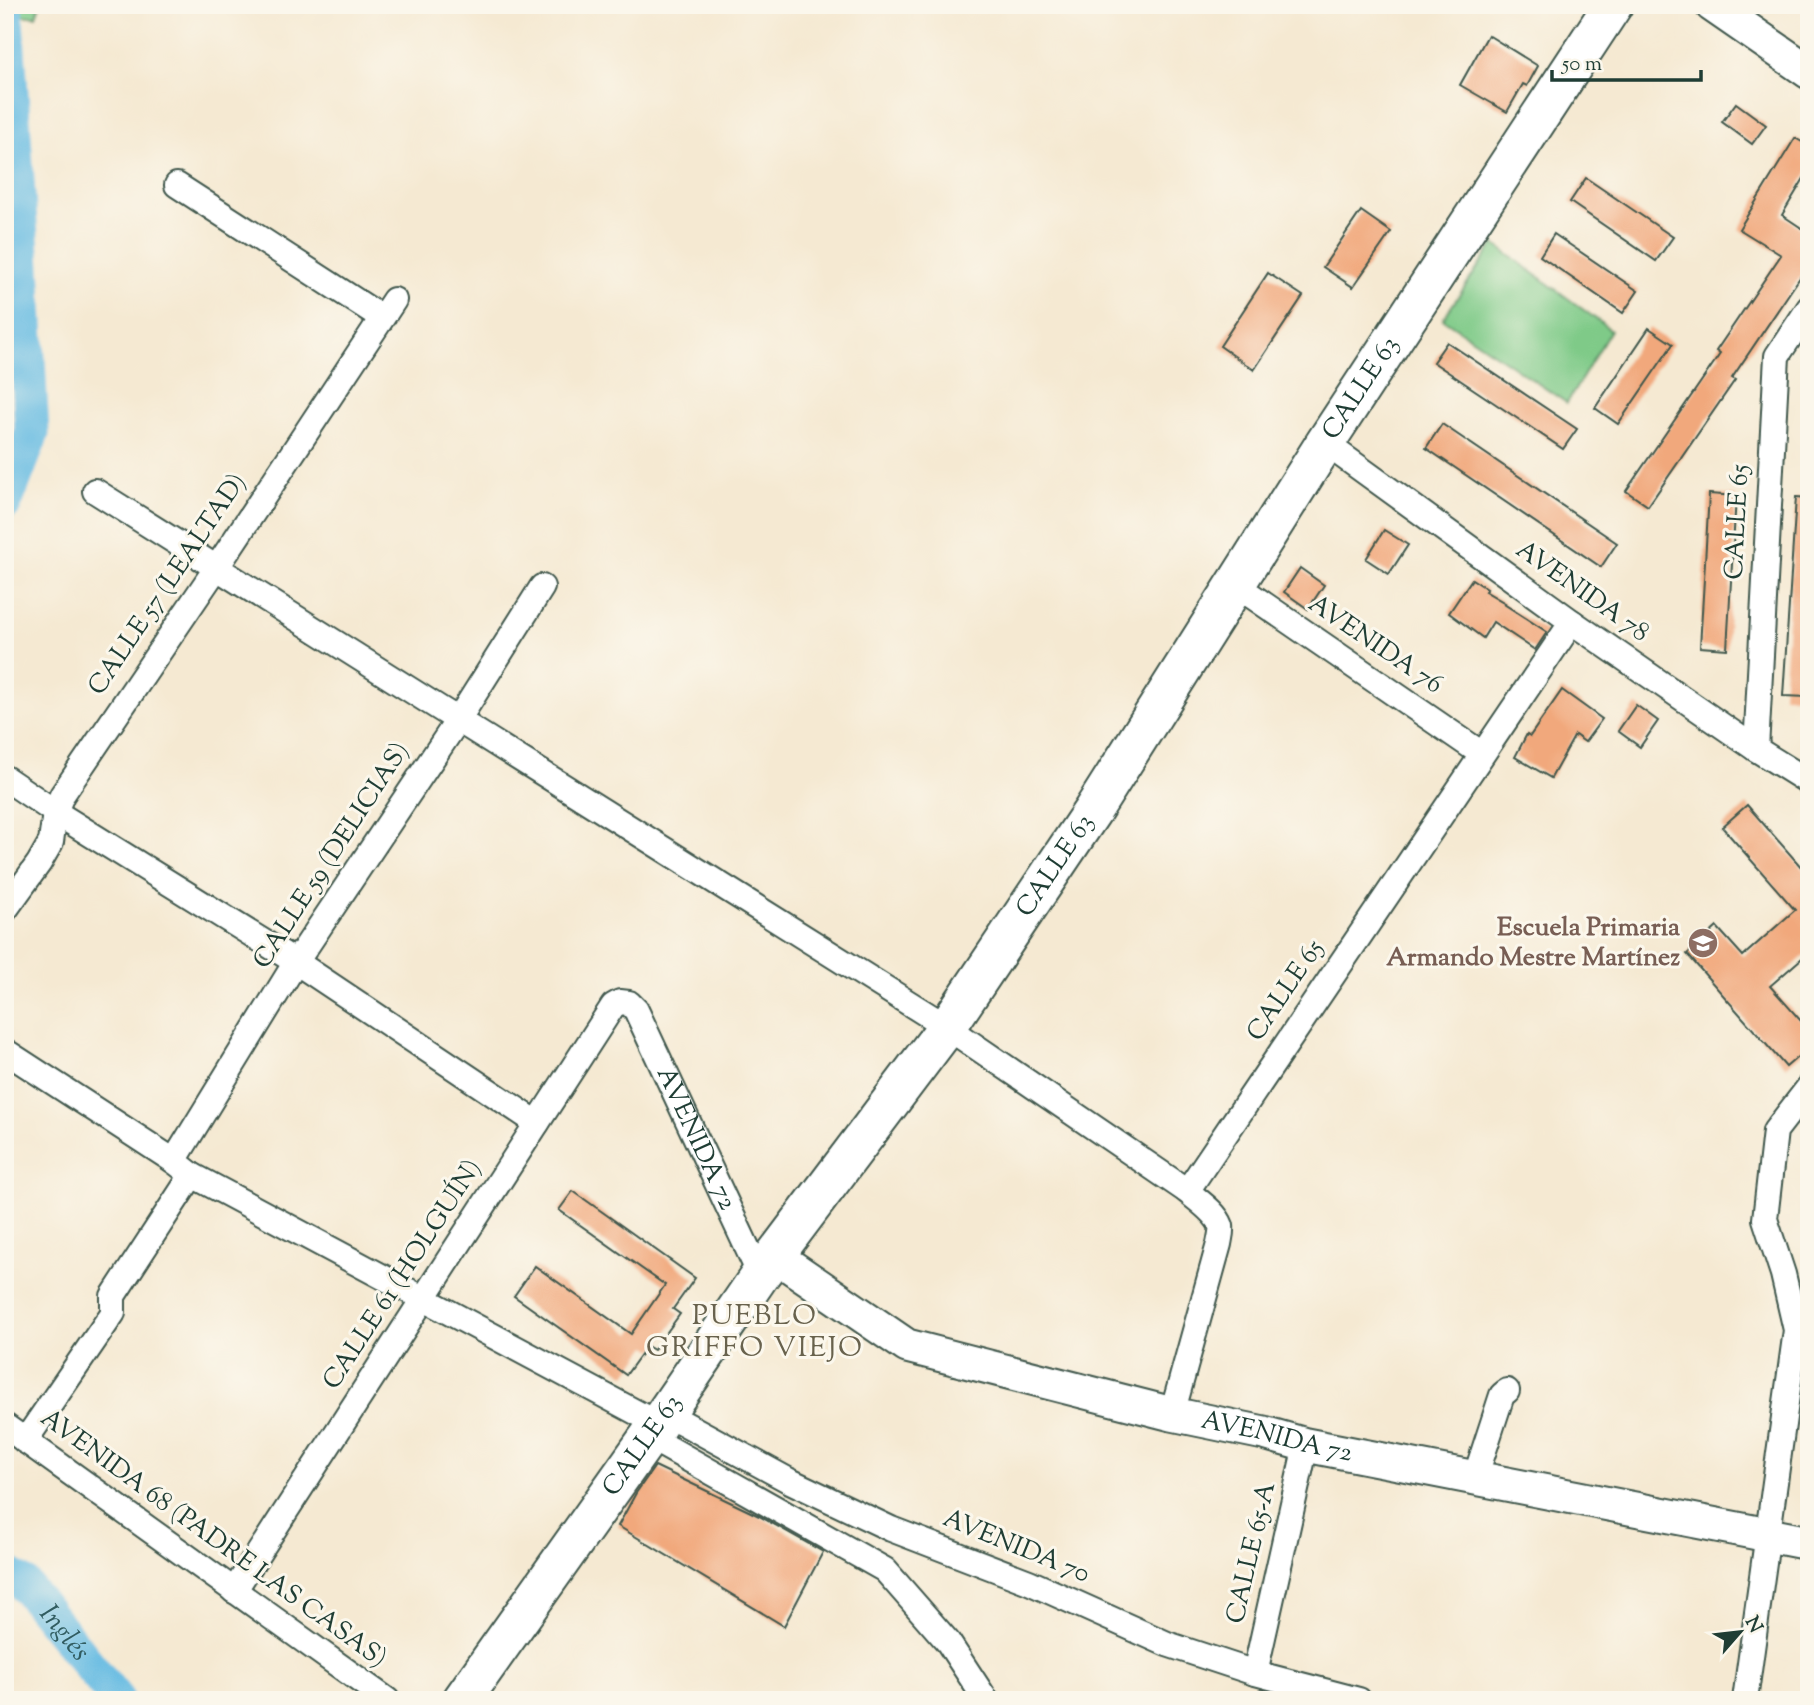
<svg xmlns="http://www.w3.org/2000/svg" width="1814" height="1705" font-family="'Sorts Mill Goudy',serif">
	<rect width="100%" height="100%" fill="#fbf7ec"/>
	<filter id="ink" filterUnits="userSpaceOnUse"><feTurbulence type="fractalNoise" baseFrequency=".0143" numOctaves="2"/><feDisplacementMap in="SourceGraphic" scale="14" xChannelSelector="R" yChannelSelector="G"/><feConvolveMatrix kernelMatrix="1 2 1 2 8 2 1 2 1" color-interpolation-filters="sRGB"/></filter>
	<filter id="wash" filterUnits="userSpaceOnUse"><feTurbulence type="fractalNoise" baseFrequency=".00686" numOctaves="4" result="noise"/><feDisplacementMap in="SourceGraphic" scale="28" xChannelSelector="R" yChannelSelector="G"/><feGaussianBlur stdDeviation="1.57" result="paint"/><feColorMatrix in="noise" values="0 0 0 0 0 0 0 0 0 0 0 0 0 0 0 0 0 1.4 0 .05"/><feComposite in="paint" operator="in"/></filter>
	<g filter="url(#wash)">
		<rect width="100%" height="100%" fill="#f5e9d2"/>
		<g fill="#7fca88" stroke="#4f845e" stroke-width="2">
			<polygon points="5,5 40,5 36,16 6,16"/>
			<polygon points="1494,244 1611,330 1567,403 1443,319"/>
		</g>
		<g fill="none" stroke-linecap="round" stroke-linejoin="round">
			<g stroke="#66bbe2" stroke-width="35">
				<polyline points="5,6 23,267 32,433 5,503"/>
				<path id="s1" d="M5 1572 24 1584 117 1700"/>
			</g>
		</g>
		<g id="blocks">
			<g fill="#f1a87c">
				<polygon points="1488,35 1538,66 1527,86 1523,84 1507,112 1460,85"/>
				<polygon points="1736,103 1766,125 1752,144 1722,122"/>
				<polygon points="1795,138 1809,146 1809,170 1782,215 1809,233 1809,264 1732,378 1735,380 1648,506 1626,491 1720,354 1716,351 1781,255 1739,229"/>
				<polygon points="1586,178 1673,237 1656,261 1570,202"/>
				<polygon points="1361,211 1391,232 1353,287 1323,267"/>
				<polygon points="1554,234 1638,291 1623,313 1540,256"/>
				<polygon points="1268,273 1303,296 1254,370 1220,346"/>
				<polygon points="1649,328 1673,344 1618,424 1595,408"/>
				<polygon points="1447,342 1577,429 1563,449 1433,362"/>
				<polygon points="1442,424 1617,543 1601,567 1426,448"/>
				<polygon points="1709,494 1736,496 1727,649 1700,647"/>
				<polygon points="1796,497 1809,498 1809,697 1783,696"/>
				<polygon points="1384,530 1408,545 1389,574 1366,559"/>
				<polygon points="1300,568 1324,585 1308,609 1284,592"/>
				<polygon points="1472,579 1487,589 1485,591 1505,603 1504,604 1547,632 1535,650 1493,622 1483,638 1449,613"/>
				<polygon points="1562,690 1602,719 1585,742 1575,735 1551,778 1515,757 1527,734 1530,736"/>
				<polygon points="1636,705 1658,721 1640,747 1618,731"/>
				<polygon points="1747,805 1809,876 1809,952 1770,986 1809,1030 1809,1047 1786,1067 1687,954 1717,927 1743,956 1795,910 1722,827"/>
				<polygon points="573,1191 695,1278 673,1309 680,1314 654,1350 647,1346 626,1375 514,1296 535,1266 631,1334 665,1285 559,1210"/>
				<polygon points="655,1466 759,1516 823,1552 784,1626 618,1526 636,1493"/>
			</g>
		</g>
	</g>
	<g filter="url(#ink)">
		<use href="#blocks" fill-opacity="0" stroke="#3f574c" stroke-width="2"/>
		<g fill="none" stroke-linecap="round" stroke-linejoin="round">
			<g stroke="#3f574c" stroke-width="28">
				<g id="street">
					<polyline points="177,185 381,317"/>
					<polyline points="1325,443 1572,622 1756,749 1809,782"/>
					<path d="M95 491 458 720 947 1027 1187 1191C1197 1200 1216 1212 1221 1226 1222 1231 1220 1238 1219 1244L1172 1414"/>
					<polyline points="1234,586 1252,596 1482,754"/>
					<polyline points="1756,749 1777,356 1809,308"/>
					<polyline points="5,778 55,812 296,962 537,1123"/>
					<polyline points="5,910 39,863 51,842 55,812 62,795 217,567 394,300"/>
					<polyline points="5,1051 174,1161 192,1175 658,1424"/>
					<polyline points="174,1161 296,962 458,720 542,587"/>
					<polyline points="1187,1191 1572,622"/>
					<polyline points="665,1413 788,1480 891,1529 1029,1582 1167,1644 1255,1673 1359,1700"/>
					<polyline points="5,1426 387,1700"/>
					<polyline points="649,1437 885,1570 948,1642 986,1700"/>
					<polyline points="25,1441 113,1313 113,1296 192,1175"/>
					<polyline points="1475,1478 1502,1395 1507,1391"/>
					<path id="s2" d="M234 1591 613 1006 620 1002 629 1003 636 1010 760 1275"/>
					<polyline points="1255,1673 1306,1445"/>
					<polyline points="1745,1700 1796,1330 1783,1274 1765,1219 1775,1131 1809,1087"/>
				</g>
			</g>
			<g stroke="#3f574c" stroke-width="37">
				<g id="secondary">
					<polyline points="1712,5 1809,72"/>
					<path id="s3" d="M774 1255 907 1346 1172 1414 1264 1433 1306 1445 1809 1543"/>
				</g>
			</g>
			<g stroke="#3f574c" stroke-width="42">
				<g id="primary">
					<path id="s4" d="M462 1700 658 1424 760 1275 947 1027 1093 810 1325 443 1613 5"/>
				</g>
			</g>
			<use href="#street" stroke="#fff" stroke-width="24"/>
			<use href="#secondary" stroke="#fff" stroke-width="33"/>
			<use href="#primary" stroke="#fff" stroke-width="38"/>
		</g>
	</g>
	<defs>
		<g id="school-disc" transform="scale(1.575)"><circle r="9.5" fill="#8d6e63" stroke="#fbf7ec"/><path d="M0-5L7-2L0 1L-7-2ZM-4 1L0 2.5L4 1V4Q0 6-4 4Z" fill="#fff"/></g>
	</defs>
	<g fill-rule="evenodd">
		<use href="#school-disc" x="1703" y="943"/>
	</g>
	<g text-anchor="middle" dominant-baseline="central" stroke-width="6" stroke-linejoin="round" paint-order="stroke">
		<g font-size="26" fill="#1f3d34" stroke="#fbf7ec">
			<text stroke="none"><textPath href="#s4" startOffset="1591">CALLE 63</textPath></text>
			<text transform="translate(1738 522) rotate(-87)">CALLE 65</text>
			<text transform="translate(168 585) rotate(-56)">CALLE 57 (LEALTAD)</text>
			<text transform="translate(1582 592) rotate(35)">AVENIDA 78</text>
			<text transform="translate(1375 645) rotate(34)">AVENIDA 76</text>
			<text transform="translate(332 856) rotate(-57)">CALLE 59 (DELICIAS)</text>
			<text stroke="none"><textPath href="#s4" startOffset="1024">CALLE 63</textPath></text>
			<text transform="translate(1286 991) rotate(-56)">CALLE 65</text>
			<text stroke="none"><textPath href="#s2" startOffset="866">AVENIDA 72</textPath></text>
			<text transform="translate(403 1275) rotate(-57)">CALLE 61 (HOLGUÍN)</text>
			<text stroke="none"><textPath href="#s3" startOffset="542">AVENIDA 72</textPath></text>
			<text stroke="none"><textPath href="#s4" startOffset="312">CALLE 63</textPath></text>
			<text transform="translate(213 1539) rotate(36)">AVENIDA 68 (PADRE LAS CASAS)</text>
			<text transform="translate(1016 1547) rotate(22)">AVENIDA 70</text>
			<text transform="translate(1252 1553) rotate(-77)">CALLE 65-A</text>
		</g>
		<g font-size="26" font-weight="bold" fill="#785e54" stroke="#fbf7ec" text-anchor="end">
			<text x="1680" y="928">Escuela Primaria<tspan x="1680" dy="30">Armando Mestre Martínez</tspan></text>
		</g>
		<g font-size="28" letter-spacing="2" fill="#68624d" stroke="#fbf7ec">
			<text x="755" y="1317">PUEBLO<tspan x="755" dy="32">GRIFFO VIEJO</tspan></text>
		</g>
		<g font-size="28" font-style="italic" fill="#315c60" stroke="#fbf7ec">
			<text stroke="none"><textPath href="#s1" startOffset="86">Inglés</textPath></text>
		</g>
	</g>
	<rect width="1814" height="1705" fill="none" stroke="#fbf7ec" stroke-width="28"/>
	<g transform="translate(1740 1632) rotate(62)" stroke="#fbf7ec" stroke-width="5" paint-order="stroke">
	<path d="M0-5L12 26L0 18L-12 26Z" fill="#1f3d34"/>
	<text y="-10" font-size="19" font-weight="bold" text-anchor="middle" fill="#1f3d34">N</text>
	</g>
	<path d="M1552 70v10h149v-10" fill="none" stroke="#1f3d34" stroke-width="3.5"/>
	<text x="1562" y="70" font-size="21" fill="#1f3d34" stroke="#fbf7ec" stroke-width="5" paint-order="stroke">50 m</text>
</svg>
